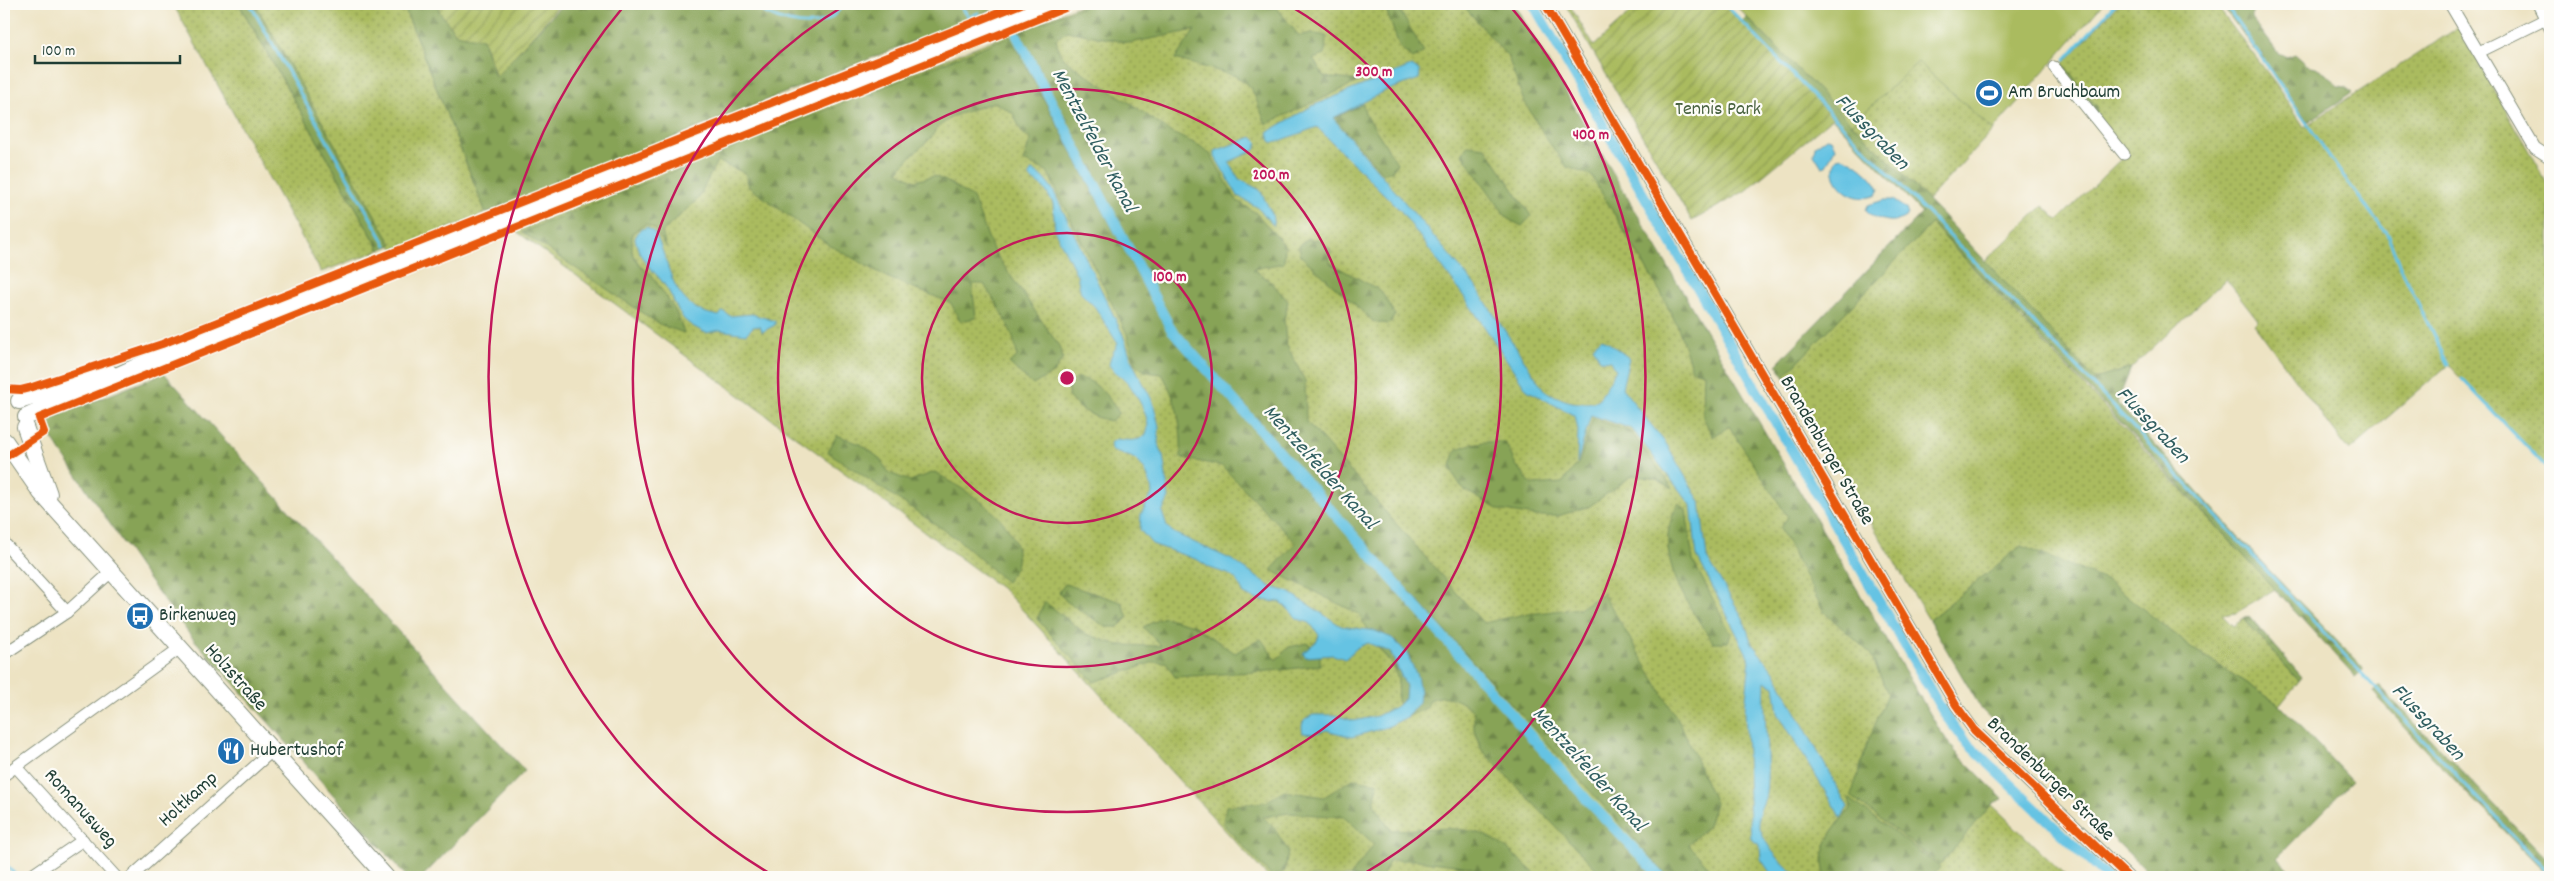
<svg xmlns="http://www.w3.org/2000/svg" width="2554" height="881" font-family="Dekko,sans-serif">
	<defs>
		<pattern id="grass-dots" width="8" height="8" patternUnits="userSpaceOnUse" patternTransform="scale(1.25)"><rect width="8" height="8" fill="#aabb5f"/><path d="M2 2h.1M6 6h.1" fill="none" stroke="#8a994f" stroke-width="1.8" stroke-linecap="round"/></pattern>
		<pattern id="forest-firs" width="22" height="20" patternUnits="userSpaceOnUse" patternTransform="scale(1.25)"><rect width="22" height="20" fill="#87a356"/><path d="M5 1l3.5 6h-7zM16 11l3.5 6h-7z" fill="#6e8648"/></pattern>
		<pattern id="garden-furrows" width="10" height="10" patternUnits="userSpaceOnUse" patternTransform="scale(1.25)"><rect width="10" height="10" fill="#aabb5f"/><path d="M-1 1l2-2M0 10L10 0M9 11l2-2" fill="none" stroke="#8a994f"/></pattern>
	</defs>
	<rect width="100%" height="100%" fill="#fdfcf7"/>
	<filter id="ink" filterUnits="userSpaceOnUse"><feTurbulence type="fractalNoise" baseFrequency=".02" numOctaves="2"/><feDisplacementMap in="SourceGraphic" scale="10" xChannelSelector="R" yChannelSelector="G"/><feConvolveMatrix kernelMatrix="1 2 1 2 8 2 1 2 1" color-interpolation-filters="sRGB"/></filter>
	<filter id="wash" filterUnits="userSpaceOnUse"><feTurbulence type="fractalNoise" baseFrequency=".0096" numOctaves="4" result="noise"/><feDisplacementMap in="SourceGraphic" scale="20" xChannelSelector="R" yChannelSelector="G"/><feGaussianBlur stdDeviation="1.12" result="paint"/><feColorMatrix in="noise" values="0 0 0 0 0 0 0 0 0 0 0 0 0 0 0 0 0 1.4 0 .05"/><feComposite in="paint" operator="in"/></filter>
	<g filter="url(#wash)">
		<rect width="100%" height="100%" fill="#ede3c3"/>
		<g fill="url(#grass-dots)" stroke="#647c4a">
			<polygon points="173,4 239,4 380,250 321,272"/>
			<polygon points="255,4 403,4 486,213 394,250"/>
			<polygon points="1083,4 1493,4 1935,750 2067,877 1268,877 1005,591 516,231"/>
			<polygon points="2118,4 2215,4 2276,84 2304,127 2459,27 2550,189 2550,471 2448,365 2349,451 2254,324 2258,320 2226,279 2131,368 2095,380 1984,262 2043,206 2058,220 2123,157 2097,114 2097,107 2063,64"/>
			<polygon points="1918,61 1993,130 1927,201 1852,124"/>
			<polygon points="1931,223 2275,589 2236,613 2222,615 2233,626 2244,619 2299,681 2280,705 2192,648 2021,546 1929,620 1784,376"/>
		</g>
		<g fill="url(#forest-firs)" stroke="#537045">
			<polygon points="239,4 255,4 392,245 380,250"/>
			<polygon points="403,4 439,4 439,11 456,34 483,39 495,77 563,4 639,4 645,7 655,4 1006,4 486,213"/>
			<polygon points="1089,4 1274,4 1299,36 1311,33 1326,36 1325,55 1313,59 1324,77 1360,81 1266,124 1251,87 1236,76 1175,59 1195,30 1130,43 1067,31 1056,39 1060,54 1070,64 1133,105 1170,132 1200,146 1211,155 1237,201 1256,213 1285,246 1284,263 1253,269 1270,281 1288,301 1284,319 1286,344 1305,381 1306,421 1483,623 1521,615 1580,608 1603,593 1682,727 1715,803 1708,826 1688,844 1717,877 1668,877 1172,329 1018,32"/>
			<polygon points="1384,4 1396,4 1424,52 1413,59 1400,48"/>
			<polygon points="1462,4 1514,4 1939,729 1955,751 2003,799 1993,803 1940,865 1851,796 1869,739 1888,694 1870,653 1824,612 1780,528 1788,517 1729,426 1713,437 1703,417 1704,373 1692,370 1678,327 1661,293 1591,175 1567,167 1548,141 1523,99 1508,57"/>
			<polygon points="2221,4 2252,4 2252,18 2278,53 2287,57 2295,54 2307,65 2316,67 2326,73 2338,86 2346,87 2353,92 2308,122"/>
			<polygon points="1746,17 1938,210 2095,379 2131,368 2117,403 2268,569 2364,669 2355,677 2142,445 1932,223 1784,376 1776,365 1922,213 1741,22"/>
			<path d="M1010 36 1166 328 1588 805 1655 877H1604L1481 749 1474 729V712C1461 700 1447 692 1430 700L1426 708 1407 717 1397 701 1398 678 1390 662 1380 650 1359 614 1271 570 1296 543 1222 466 1181 458C1182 426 1178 402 1162 374L1146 372 1135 364 1127 334 1047 171 1023 161 1031 139 1022 133 1013 113 994 102 953 116 936 129 931 138 910 157 898 172 915 181 934 176 946 181 973 198 993 250 1059 346 1063 358 1054 372 1033 385 1009 363 1017 357C1015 330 997 306 984 284H972L976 318 960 321 951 303 889 278 829 245 749 187 745 173 717 161 698 199 662 232 666 247 654 228 646 224 632 233V253L641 267 651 274 676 312 684 333 659 324 522 232Z"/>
			<polygon points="2063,64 2097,107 2097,114 2061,69"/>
			<polygon points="1363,104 1365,113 1397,163 1392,171 1383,174 1335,118"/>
			<polygon points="1468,145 1485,147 1531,216 1522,226 1508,219 1462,154"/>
			<polygon points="1307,239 1319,240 1330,249 1330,263 1381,291 1395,315 1389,324 1374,322 1301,256 1299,246"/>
			<polygon points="164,373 525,771 422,877 407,877 190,635 140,568 51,437 45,421"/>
			<path d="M1076 378C1096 378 1109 398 1119 413L1111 421C1096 419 1076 408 1068 396L1069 385Z"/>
			<path d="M1593 418 1631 432 1673 488 1656 479 1633 475 1590 506 1558 516H1534L1499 510 1463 489 1450 469 1456 450C1470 442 1488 441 1505 442L1516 465 1532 485 1562 483 1579 462Z"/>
			<path d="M837 435 862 445 879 458 889 473 910 481 935 472C965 491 1022 520 1017 562 1016 569 1009 577 1006 582L959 540 828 452Z"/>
			<path d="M1679 503 1686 510 1693 561 1731 634 1728 642H1713C1686 603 1649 550 1679 503Z"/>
			<polygon points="2021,546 2108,581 2192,648 2280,705 2352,781 2277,858 2297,877 2153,877 1982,710 1929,620"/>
			<polygon points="1065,584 1121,602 1128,617 1118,627 1106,627 1066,601 1059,592"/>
			<polygon points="1045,602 1086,634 1118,645 1161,646 1143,627 1164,617 1193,625 1235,653 1261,639 1276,660 1289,647 1308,643 1320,654 1320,665 1282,670 1175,677 1166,662 1154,662 1094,682 1037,619"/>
			<polygon points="2249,616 2302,677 2299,681 2244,619"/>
			<polygon points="2379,686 2550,862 2550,877 2438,763 2372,692"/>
			<path d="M1353 779 1378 783 1374 804 1391 830C1424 830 1460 823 1491 838 1508 847 1524 865 1539 877H1488L1470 867 1417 860H1390L1382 877H1350L1374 844 1345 817 1289 813 1263 817 1274 828 1288 851 1285 871 1272 877 1223 824 1226 806 1266 802 1284 791 1324 797Z"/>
			<path d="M1849 798 1940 867 1932 877H1826C1816 850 1834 827 1851 808Z"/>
		</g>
		<polygon fill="#aabb5f" stroke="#647c4a" points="1734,4 2103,4 1993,130 1918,62 1852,124"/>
		<g fill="url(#garden-furrows)" stroke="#647c4a">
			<polygon points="439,4 563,4 558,7 496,77 483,39 456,34 439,11"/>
			<polygon points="1565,4 1569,4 1594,46 1631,12 1624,4 1725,4 1833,118 1745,191 1692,221"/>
		</g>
		<g fill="#65c3e3" stroke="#42808c">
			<path d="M1411 66 1420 71 1419 79 1385 91 1333 118 1474 284 1544 390C1564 401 1575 406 1598 401L1616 370 1611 361 1600 360 1593 346 1602 338 1629 358 1622 388 1667 445 1700 502 1707 558 1743 618 1752 644 1773 670 1848 807 1841 818 1778 713 1774 686 1765 681C1763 718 1770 756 1766 793 1765 802 1758 811 1758 819 1760 841 1782 866 1800 877H1773L1761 859 1760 845 1751 839 1745 709 1750 660 1697 556 1691 505 1632 429 1591 415 1577 463 1578 430 1575 416 1527 390 1465 298 1401 211 1317 127 1274 143 1270 141 1268 132 1312 106Z"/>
			<polygon points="1252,137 1258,143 1255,150 1229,162 1239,179 1260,190 1272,214 1274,226 1257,207 1238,196 1215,157 1215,151"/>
			<polygon points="1826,138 1831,139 1835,148 1826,166 1822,167 1814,154 1815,146"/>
			<path d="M1842 157C1855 161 1874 176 1879 189L1876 195C1854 206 1824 182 1837 158Z"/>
			<path d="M1032 170 1043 177 1052 188 1123 335 1133 364 1153 402 1159 426 1158 442 1163 455 1169 498 1162 512 1167 527 1174 533 1232 560 1271 587 1289 592 1341 626 1375 631 1392 638 1407 653 1417 676 1420 693 1419 702 1407 717 1387 727 1352 737 1326 730 1313 734 1303 733C1300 723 1304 719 1313 715H1335L1354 721 1377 716 1397 706 1405 698 1406 686 1390 652 1368 643 1358 647 1345 659 1333 655 1305 657 1303 653 1317 641 1319 635 1310 623 1298 619 1281 602 1258 600 1250 597 1244 594 1236 579 1228 574 1210 568 1198 560 1152 544 1140 530 1141 514 1152 494C1151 480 1144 463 1131 457 1124 454 1117 454 1111 450L1110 443 1117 439C1167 448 1145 408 1129 384 1124 377 1114 373 1109 365L1111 356 1118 344 1095 307 1081 293 1077 275 1055 231 1053 203 1044 188 1031 179 1029 175Z"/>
			<path d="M1884 200H1893L1906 209 1908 215C1896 226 1876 221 1866 210L1868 205Z"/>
			<path d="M647 227 655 233C673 270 670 308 719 316L723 311 730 316 752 314 775 321V325L762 332 760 326 753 327 746 334 720 330 706 333C698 329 689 325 683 318 677 310 673 298 668 290 654 267 641 267 635 238L639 231Z"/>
		</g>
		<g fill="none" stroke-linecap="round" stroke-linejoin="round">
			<g stroke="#65c3e3" stroke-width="3">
				<polyline points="250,4 386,245"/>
				<polyline points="959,4 969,17 978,13"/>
				<path d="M1725 4C1865 151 2009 294 2147 442 2282 586 2414 732 2550 874"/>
				<polyline points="2225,4 2343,176 2387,234 2399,264 2448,365"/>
				<path d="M755 5C771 20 807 30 827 20 834 16 839 10 844 4"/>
				<polyline points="2065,60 2115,4"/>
				<polyline points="2462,379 2550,471"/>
				<polyline points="4,862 17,877"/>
			</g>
			<g stroke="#65c3e3" stroke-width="10">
				<polyline points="1533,4 1945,715 1964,740 2107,877"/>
				<polyline points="1017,36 1171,329 1589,802 1661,877"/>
			</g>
		</g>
	</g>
	<g filter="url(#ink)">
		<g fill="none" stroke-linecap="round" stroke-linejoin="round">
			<g stroke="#86907c" stroke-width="13">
				<g id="street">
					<polyline points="1545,4 1956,705 1974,730 2128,877"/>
					<polyline points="2450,4 2535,148 2549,157"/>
					<polyline points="2538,4 2550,28"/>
					<polyline points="2479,52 2546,19"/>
					<polyline points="2054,67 2124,154"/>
					<polyline points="4,543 67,612"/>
					<polyline points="4,654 67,612 111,572"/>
					<polyline points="16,767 116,877"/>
					<polyline points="4,775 180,648"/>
					<polyline points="29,877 83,840"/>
					<polyline points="131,877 272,751"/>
				</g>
			</g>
			<g stroke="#86907c" stroke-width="18">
				<g id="secondary">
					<polyline points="19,401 110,373"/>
					<polyline points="26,417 136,367 1048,4"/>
					<polyline points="25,427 49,494"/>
					<polyline points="5,441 41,493 386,877"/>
				</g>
			</g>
			<use href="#street" stroke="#fff" stroke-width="11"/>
			<use href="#secondary" stroke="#fff" stroke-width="16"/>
			<g stroke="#fdfcf7" stroke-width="11">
				<g id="cycleway">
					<polyline points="1545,4 1956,705 1974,730 2128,877"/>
					<polyline points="4,389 21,390 29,388 162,344 1021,4"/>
					<polyline points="4,458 44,432 39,418 1075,4"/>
				</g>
			</g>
			<use href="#cycleway" stroke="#e8590c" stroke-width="8"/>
		</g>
	</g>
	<g fill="none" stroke="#c2185b" stroke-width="2.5">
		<circle cx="1067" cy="378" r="145"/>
		<circle cx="1067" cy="378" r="289"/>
		<path d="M1287 4A434 434 0 1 1 847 4"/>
		<path d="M774 876A578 578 0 0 1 624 6M1510 6A578 578 0 0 1 1360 876"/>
	</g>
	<defs>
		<g id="stadium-disc" transform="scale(1.4375)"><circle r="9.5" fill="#1f6fb2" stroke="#fdfcf7"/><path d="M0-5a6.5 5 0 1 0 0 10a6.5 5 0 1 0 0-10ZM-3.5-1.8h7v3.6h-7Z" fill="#fff"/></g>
		<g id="bus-disc" transform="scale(1.4375)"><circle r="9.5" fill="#1f6fb2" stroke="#fdfcf7"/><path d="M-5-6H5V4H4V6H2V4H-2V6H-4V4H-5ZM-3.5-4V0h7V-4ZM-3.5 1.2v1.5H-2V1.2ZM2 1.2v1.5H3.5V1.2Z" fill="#fff"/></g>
		<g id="restaurant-disc" transform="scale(1.4375)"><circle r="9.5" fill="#1f6fb2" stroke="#fdfcf7"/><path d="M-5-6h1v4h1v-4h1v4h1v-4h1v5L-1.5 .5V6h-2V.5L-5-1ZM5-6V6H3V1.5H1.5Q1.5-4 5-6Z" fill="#fff"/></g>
	</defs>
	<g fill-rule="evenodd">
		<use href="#stadium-disc" x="1989" y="93"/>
		<use href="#bus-disc" x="140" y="616"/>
		<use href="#restaurant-disc" x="231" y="751"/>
	</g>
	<g text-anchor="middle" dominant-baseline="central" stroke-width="4.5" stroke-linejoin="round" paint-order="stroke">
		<g font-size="20" fill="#1f3d34" stroke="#fdfcf7" text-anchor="start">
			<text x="2008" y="93">Am Bruchbaum</text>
			<text x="159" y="616">Birkenweg</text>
			<text x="250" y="751">Hubertushof</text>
		</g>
		<g font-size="20" fill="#496341" stroke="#fdfcf7">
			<text x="1718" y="110">Tennis Park</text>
		</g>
		<g font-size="20" fill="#1f3d34" stroke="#fdfcf7">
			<text transform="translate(1826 451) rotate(60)">Brandenburger Straße</text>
			<text transform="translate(235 678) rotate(48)">Holzstraße</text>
			<text transform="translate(2050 780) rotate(44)">Brandenburger Straße</text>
			<text transform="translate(189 800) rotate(-42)">Holtkamp</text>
			<text transform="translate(80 809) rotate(48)">Romanusweg</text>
		</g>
		<g font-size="21" font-style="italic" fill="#305e60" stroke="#fdfcf7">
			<text transform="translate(1871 133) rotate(46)">Flussgraben</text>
			<text transform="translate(1093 141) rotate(62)">Mentzelfelder Kanal</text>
			<text transform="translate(2152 426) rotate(47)">Flussgraben</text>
			<text transform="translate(1319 468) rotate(48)">Mentzelfelder Kanal</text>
			<text transform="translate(2427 723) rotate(47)">Flussgraben</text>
			<text transform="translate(1588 770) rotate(48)">Mentzelfelder Kanal</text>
		</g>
	</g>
	<circle cx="1067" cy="378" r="8" fill="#c2185b" stroke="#fdfcf7" stroke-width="2.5"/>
	<g font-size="15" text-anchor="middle" font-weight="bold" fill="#c2185b" stroke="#fdfcf7" stroke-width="4.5" stroke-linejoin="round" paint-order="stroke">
		<text x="1374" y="76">300 m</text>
		<text x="1591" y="139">400 m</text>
		<text x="1271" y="179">200 m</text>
		<text x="1170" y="281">100 m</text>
	</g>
	<rect width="2554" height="881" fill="none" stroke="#fdfcf7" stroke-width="20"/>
	<path d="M35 55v8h145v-8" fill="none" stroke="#1f3d34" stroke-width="2.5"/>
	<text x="42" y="55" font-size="15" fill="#1f3d34" stroke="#fdfcf7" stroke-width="4" paint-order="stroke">100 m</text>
</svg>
